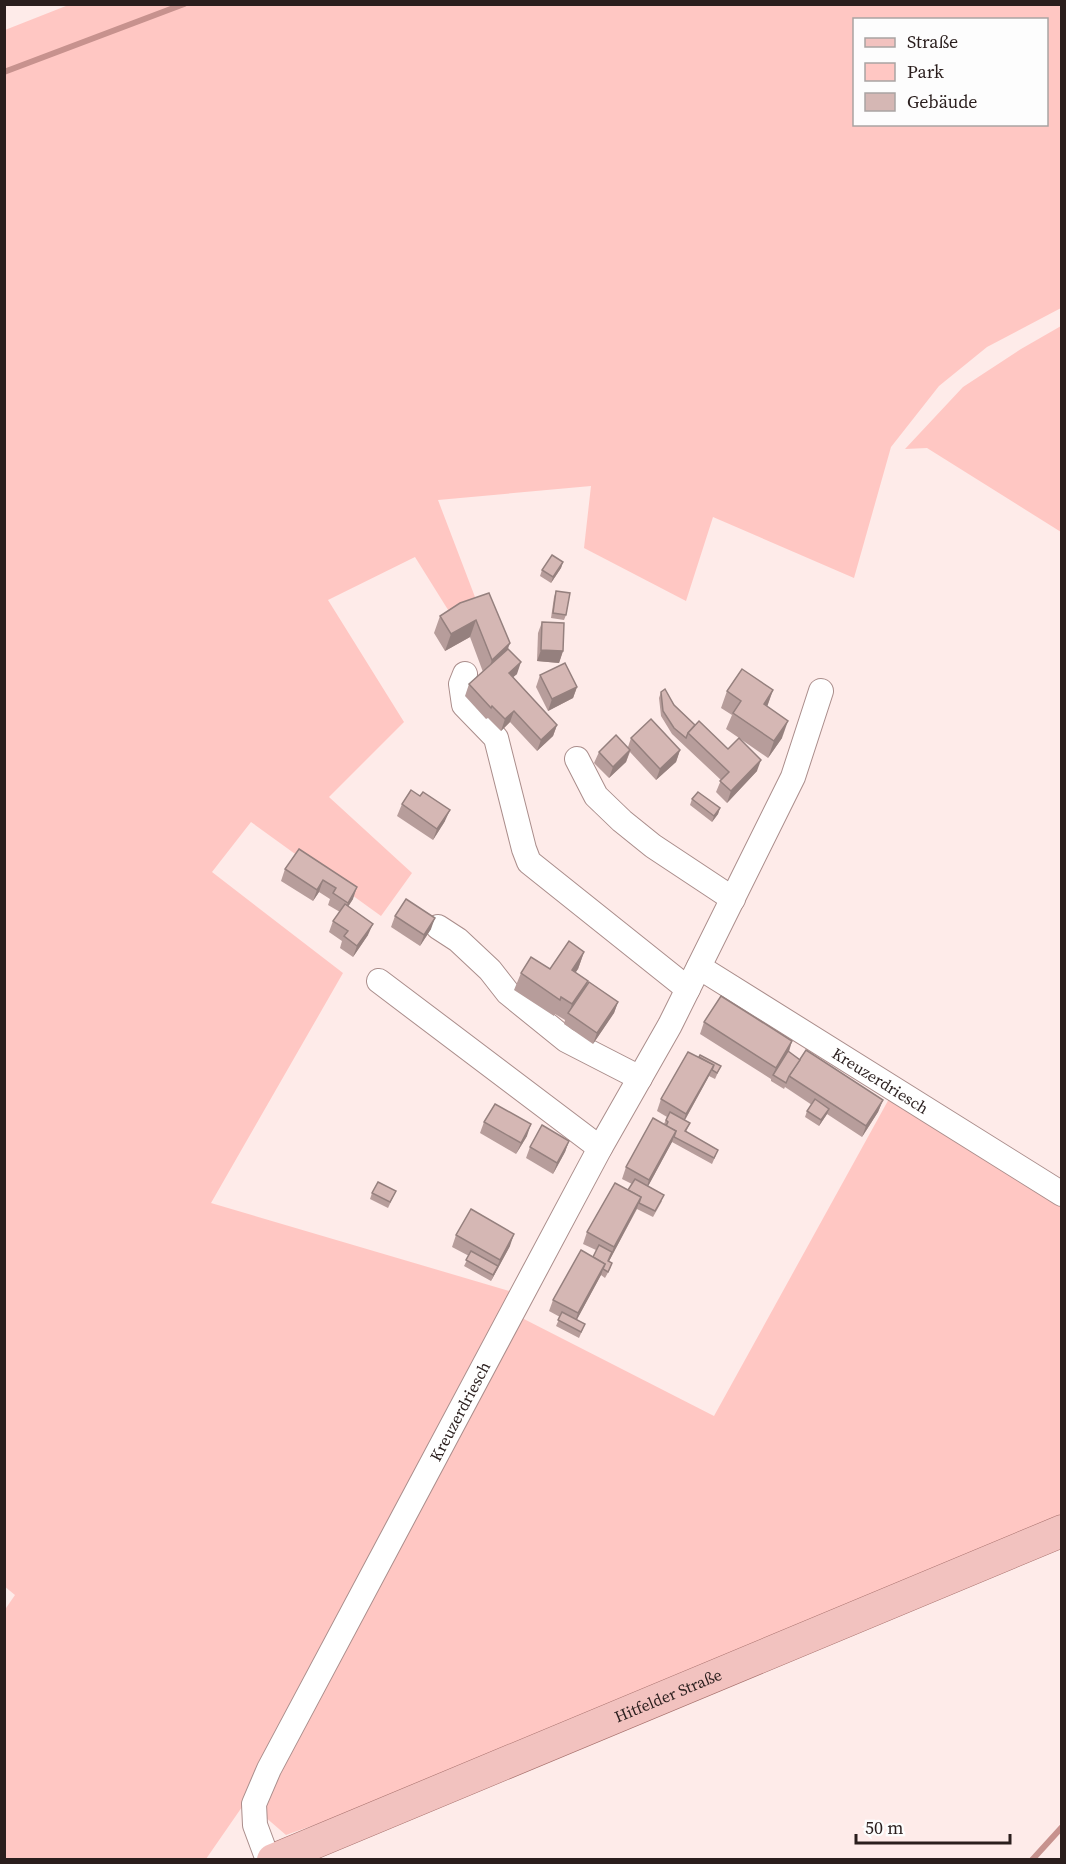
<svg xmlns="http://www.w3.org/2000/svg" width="1066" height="1864" font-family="'Source Serif 4',serif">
	<rect width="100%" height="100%" fill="#feebe9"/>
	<g fill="#ffc7c3" fill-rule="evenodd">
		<path d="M71 4 1061 5V308L987 347 939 386 891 447 854 578 713 517 686 601 584 548 591 486 438 500 475 597 450 613 415 557 328 600 404 722 329 797 412 873 381 916 251 822 212 872 343 973 211 1203 516 1293 242 1807 206 1859H5L4 1611 15 1595 4 1586 5 30ZM854 20H1046V124H854Z"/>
		<polygon points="1061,326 1061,532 927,448 905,449 963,387 1021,349"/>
		<polygon points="890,1097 1061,1205 1061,1515 323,1822 286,1835 264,1816 267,1795 520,1317 714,1416"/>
	</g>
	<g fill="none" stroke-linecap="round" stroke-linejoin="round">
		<g stroke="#c7928e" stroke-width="6">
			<polyline points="4,72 184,4"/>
			<polyline points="1032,1860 1062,1827"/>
		</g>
		<g stroke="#aa8d8b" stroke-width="26">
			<g id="minor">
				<polyline points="465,674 461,684 464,705 496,738 524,849 529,862 688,989"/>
				<polyline points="577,759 596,796 622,821 653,846 733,899"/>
				<polyline points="438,927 458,940 490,970 508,993 566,1040 640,1078"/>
				<path id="s1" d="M699 967 1062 1194"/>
				<polyline points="379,981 600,1148"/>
				<path id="s2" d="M268 1860 255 1825 254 1804 269 1769 600 1148 670 1025 793 777 821 691"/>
			</g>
		</g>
		<g stroke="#a66f6b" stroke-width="33">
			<g id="major">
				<path id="s3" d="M273 1860 1062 1531"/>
			</g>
		</g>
		<use href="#minor" stroke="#fff" stroke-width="24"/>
		<use href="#major" stroke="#f2c2bf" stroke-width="32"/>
	</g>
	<g fill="#b79d9b">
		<polygon points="563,562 561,568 551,583 540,576 542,570"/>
		<polygon points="556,591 566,615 564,620 551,618 554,597"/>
		<polygon points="460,603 508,649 517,674 513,677 557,725 553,736 537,751 510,722 501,731 488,718 486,719 465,696 469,684 483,672 470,637 445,651 434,633 440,616"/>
		<polygon points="542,622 563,651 559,663 537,661 538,633"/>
		<polygon points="540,675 577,687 573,698 548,711 536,687"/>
		<polygon points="773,690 767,706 782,738 768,758 726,729 732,715 721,708 727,691"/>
		<polygon points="661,692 695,725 757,771 727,803 716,792 721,780 672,734 661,716 659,698"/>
		<polygon points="631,738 680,750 676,762 656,780 630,752 626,762 609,778 594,763 599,752 628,747"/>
		<polygon points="692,799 720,808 718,814 712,822 690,805"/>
		<polygon points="402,804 445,821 433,840 397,816"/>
		<polygon points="299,849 353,899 348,907 368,935 353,957 340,948 342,941 329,932 333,921 340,912 328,905 330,899 319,892 313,901 281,881 285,869"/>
		<polygon points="395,916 431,929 420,946 391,927"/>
		<polygon points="584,952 578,969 575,972 588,981 586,986 618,1002 614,1013 593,1044 564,1024 565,1020 555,1014 554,1016 514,990 521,973 550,969"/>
		<polygon points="704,1022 792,1041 789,1052 800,1060 883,1100 878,1112 862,1137 827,1114 819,1126 805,1117 807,1111 812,1105 785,1087 784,1089 771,1081 771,1079 700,1034"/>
		<polygon points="699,1057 721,1066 715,1079 709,1076 685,1120 690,1123 686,1132 716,1155 712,1164 672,1142 648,1186 662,1201 653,1217 637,1209 609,1261 612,1263 610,1269 605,1278 601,1275 577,1319 583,1329 579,1338 556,1326 560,1317 549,1311 553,1300 593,1257 596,1250 583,1244 587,1232 628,1190 632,1184 622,1179 626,1167 664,1124 667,1117 657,1111 661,1099"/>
		<polygon points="484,1122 527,1136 516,1154 480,1133"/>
		<polygon points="569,1141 565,1152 553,1174 526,1158 530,1147"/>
		<polygon points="396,1191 388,1208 370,1199 372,1193"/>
		<polygon points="456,1235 510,1246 491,1281 464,1266 469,1256 452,1247"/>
	</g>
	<g fill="#95807e">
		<polygon points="563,562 561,568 551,583 553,577"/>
		<polygon points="476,620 470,637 445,651 451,634"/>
		<polygon points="510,643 504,660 486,677 492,660"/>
		<polygon points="541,650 563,651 559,663 537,661"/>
		<polygon points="521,662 517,674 505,684 509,673"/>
		<polygon points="577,687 573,698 548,711 552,699"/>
		<polygon points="773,690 767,707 764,704"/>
		<polygon points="514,711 510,722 501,731 505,719"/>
		<polygon points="788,721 782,738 768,758 774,741"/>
		<polygon points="557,725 553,736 537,751 541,740"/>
		<polygon points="630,750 626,762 609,778 613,767"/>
		<polygon points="680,750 676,762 656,780 660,769"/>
		<polygon points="761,760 757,771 727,803 731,791"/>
		<polygon points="720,808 718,814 712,822 714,816"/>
		<polygon points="450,810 445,821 433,840 437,829"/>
		<polygon points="323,880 319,892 313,901 317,890"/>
		<polygon points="357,887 353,899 343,914 348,903"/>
		<polygon points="435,918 431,929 420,946 424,935"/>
		<polygon points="373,924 368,935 353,957 357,946"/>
		<polygon points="584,952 578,969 566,987 572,970"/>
		<polygon points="588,981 582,997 569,1014 572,1004"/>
		<polygon points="618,1002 614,1013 593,1044 597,1033"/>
		<polygon points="792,1041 788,1053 773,1075 776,1068"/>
		<polygon points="714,1065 709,1076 682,1125 686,1114"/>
		<polygon points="883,1100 878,1112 862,1137 866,1126"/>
		<polygon points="829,1109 827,1114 819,1126 821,1120"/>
		<polygon points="531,1124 527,1136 516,1154 521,1143"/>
		<polygon points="676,1131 672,1142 645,1192 649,1180"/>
		<polygon points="569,1141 565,1152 553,1174 557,1163"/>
		<polygon points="641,1197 637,1208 606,1267 614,1247"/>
		<polygon points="514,1234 510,1246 491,1281 500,1260"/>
		<polygon points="605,1264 601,1275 574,1325 578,1313"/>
	</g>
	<g fill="#d5b7b4" stroke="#95807e" stroke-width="1.5">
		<polygon points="552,555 563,562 553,577 542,570"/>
		<polygon points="556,591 570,593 566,615 553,613"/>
		<polygon points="489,593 510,643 492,660 476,620 451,634 440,616 460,603"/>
		<polygon points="542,622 564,623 563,651 541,650"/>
		<polygon points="508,649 521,662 509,673 557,725 541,740 514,711 505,719 492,706 491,708 469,684"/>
		<polygon points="565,663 577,687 552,699 540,675"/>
		<polygon points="742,669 773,690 764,704 788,721 774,741 733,713 741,701 727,691"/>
		<polygon points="665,689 674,705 695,725 688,733 686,738 674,728 663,711 661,692"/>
		<polygon points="651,719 680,750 660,769 631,738"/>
		<polygon points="699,721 728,749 739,738 761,760 731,791 720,781 729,772 688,733"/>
		<polygon points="616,735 630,750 613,767 599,752"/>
		<polygon points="411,790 420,796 423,792 450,810 437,829 402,804"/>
		<polygon points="698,792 720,808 714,816 692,799"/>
		<polygon points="299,849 357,887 348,903 333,893 336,888 323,880 317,890 285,869"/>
		<polygon points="406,899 435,918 424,935 395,916"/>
		<polygon points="345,904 373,924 357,946 344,936 348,931 333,921"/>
		<polygon points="569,941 584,952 572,970 588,981 572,1004 561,997 560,1000 521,973 531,957 550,969"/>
		<polygon points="589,982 618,1002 597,1033 568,1013"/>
		<polygon points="721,996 792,1041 776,1068 704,1022"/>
		<polygon points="806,1050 883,1100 866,1126 789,1076"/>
		<polygon points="788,1051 800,1060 789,1076 786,1083 773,1075"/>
		<polygon points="688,1052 714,1065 686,1114 661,1099"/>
		<polygon points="700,1055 721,1066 717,1073 712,1070 714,1065 699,1057"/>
		<polygon points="815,1099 829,1109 821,1120 807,1111"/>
		<polygon points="495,1104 531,1124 521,1143 484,1122"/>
		<polygon points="670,1112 690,1123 685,1131 718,1150 714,1158 674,1137 676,1131 666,1126 668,1122 666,1120"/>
		<polygon points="653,1118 676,1131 649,1180 626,1167"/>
		<polygon points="542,1125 569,1141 557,1163 530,1147"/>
		<polygon points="635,1179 664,1195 655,1211 639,1203 641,1197 628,1190"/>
		<polygon points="378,1182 396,1191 390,1202 372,1193"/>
		<polygon points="615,1183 641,1197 614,1247 587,1232"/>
		<polygon points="471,1209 514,1234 500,1260 456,1235"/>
		<polygon points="599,1245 612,1252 608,1261 612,1263 608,1272 603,1269 605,1264 593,1257"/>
		<polygon points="581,1250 605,1264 578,1313 553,1300"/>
		<polygon points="471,1251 498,1266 493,1275 466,1260"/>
		<polygon points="562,1312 585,1324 581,1332 558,1320"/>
	</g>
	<g text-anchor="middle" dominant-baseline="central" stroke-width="4.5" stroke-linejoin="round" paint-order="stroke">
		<g font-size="16" fill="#2a1e1d" stroke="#fdfdfd">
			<text stroke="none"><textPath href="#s1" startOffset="214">Kreuzerdriesch</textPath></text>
			<text stroke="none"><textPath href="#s2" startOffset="502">Kreuzerdriesch</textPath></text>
			<text stroke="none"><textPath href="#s3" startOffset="428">Hitfelder Straße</textPath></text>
		</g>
	</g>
	<rect width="1066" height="1864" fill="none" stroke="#2a1e1d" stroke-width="12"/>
	<rect x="853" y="18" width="195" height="108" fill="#fdfdfd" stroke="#a9a4a3" stroke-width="1.5"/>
	<rect x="865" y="38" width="30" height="9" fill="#f2c2bf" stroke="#a9a4a3" stroke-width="1.5"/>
	<text x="907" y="48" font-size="18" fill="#2a1e1d">Straße</text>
	<rect x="865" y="63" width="30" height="18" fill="#ffc7c3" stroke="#a9a4a3" stroke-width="1.5"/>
	<text x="907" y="78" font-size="18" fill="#2a1e1d">Park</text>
	<rect x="865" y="93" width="30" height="18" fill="#d5b7b4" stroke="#a9a4a3" stroke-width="1.5"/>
	<text x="907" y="108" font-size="18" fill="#2a1e1d">Gebäude</text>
	<path d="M856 1834v9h154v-9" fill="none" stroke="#2a1e1d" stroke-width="3"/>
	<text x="865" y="1834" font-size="18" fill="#2a1e1d" stroke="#fdfdfd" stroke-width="4.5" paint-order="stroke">50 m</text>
</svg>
